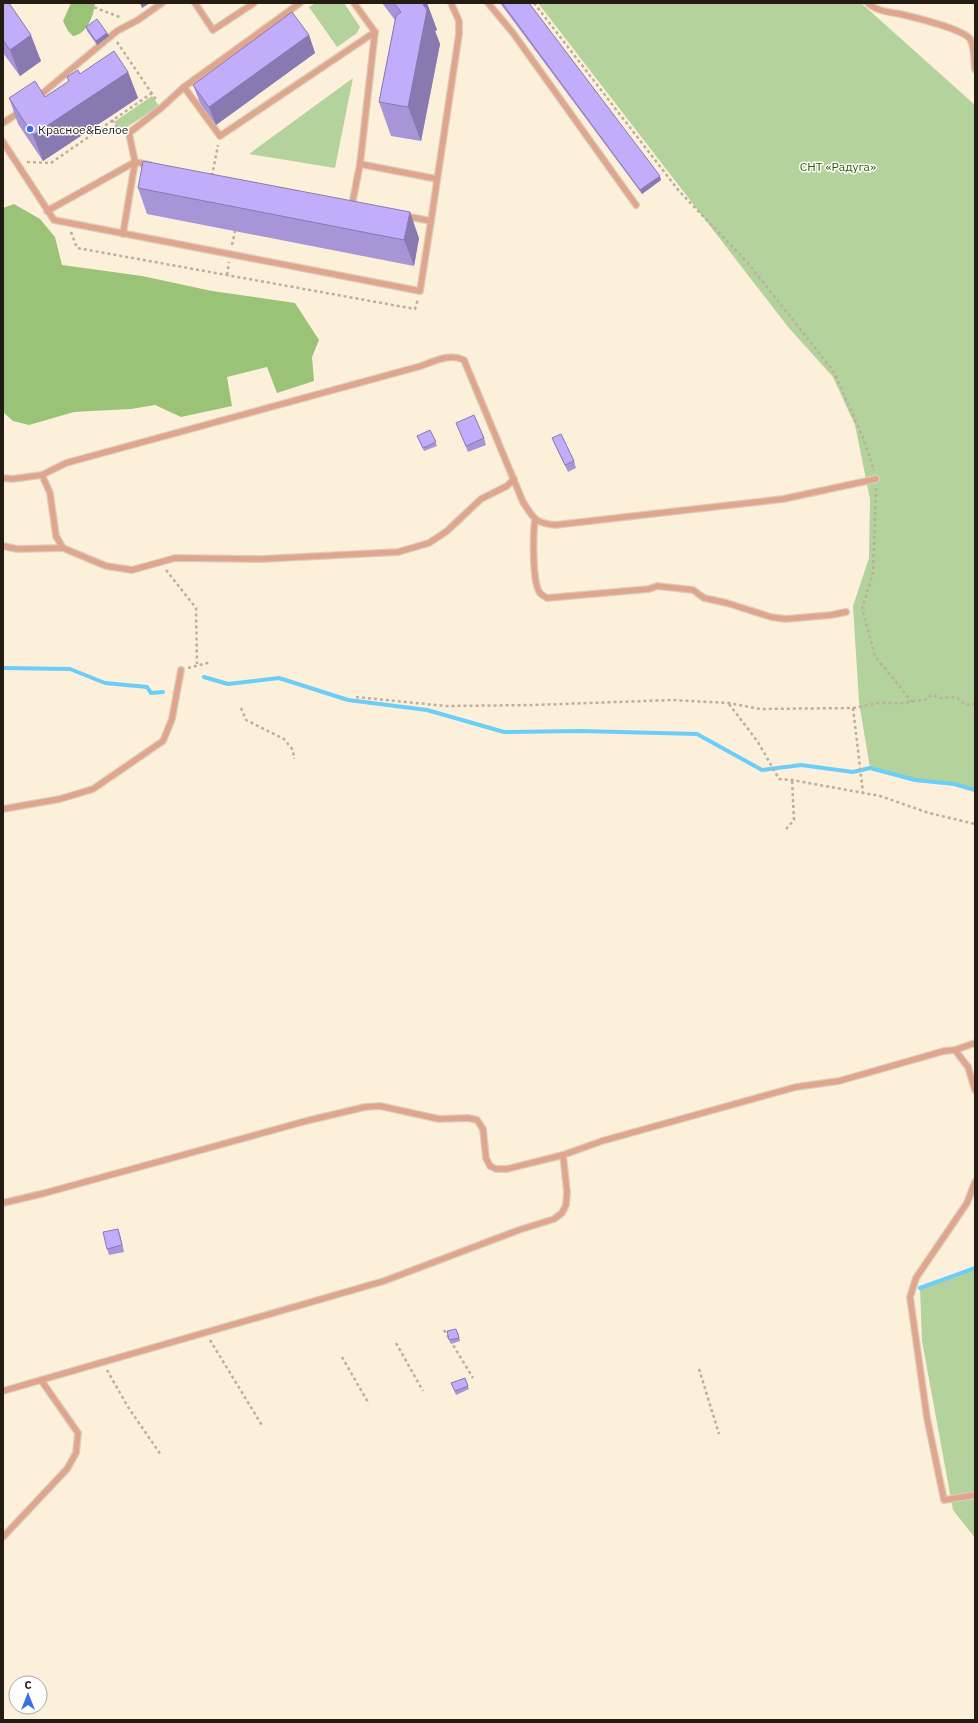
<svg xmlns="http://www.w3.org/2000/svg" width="978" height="1723" font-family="'IBM Plex Sans',sans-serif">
	<rect width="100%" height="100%" fill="#fdf0db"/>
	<g fill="#b4d29c">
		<polygon points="316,3 344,3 360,27 357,33 337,47 309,7"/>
		<polygon points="538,3 861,3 975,105 975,790 954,784 915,780 870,768 859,702 853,606 869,558 870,499 855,425 833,377 788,327"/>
		<polygon points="353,78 335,168 249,154"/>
		<polygon points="152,96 159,106 121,131 114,122"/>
		<polygon points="975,1268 975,1538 953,1510 922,1341 920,1288"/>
	</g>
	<g fill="#9ac377">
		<path d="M71 3H95C94 15 87 34 73 36L68 31 63 21Z"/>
		<polygon points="14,204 40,219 55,237 62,265 142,276 212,291 295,303 319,340 312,357 314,381 277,393 267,367 227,377 232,406 181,417 155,405 131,409 91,411 74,412 29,425 13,421 3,412 3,208"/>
	</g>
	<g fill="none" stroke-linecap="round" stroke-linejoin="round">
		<g stroke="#6bcef9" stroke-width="4">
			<polyline points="3,668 70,669 105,683 147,687 151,693 163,692"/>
			<polyline points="204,677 228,684 279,678 348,700 427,710 504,732 581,731 697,734 762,770 801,765 853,772 870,768 915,780 954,784 975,790"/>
			<polyline points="920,1288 975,1268"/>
		</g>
		<g stroke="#dacebb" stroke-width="8">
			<g id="service">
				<polyline points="195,3 213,30 254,3"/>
				<polyline points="300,3 184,87 220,136 375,32 354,3"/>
				<polyline points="488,3 513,33 636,205"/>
				<path d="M868 3C876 11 889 12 900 14 913 17 963 29 970 39 975 48 974 59 975 69"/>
				<polyline points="375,32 360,164 437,179"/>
				<polyline points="38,97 117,31 138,20 162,3"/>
				<polyline points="3,123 21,111"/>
				<polyline points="3,142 54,220 420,291 431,221 405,216"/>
				<polyline points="352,205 360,164"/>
				<polyline points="47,211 135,162 129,133 161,108 184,87"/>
				<polyline points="431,221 459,34 459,21 451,3"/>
				<polyline points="123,234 135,162 149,165"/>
				<polyline points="42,475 50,493 56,536 63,548 106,566 132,570 175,558 262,559 398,552 429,543 447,531 481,499 507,486 514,479"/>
				<path d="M3 478 12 479 42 475 66 463 421 366C435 361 449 353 464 360L523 502C534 519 535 523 555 525L783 499 876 479"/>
				<path d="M535 520C533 534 532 582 540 593 542 595 545 597 547 598L649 589 657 586 693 590 704 598 727 603 771 617 786 619 831 615 846 612"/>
				<polyline points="3,546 17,549 63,548"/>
				<polyline points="3,809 60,799 93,789 163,741 172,719 181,670"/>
				<polyline points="955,1050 968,1067 975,1090"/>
				<polyline points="975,1182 967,1203 916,1278 910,1297 927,1418 944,1500 975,1495"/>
				<polyline points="3,1203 45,1193 306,1121 365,1107 380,1106 439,1119 468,1118 477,1120 483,1129 486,1158 490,1166 496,1169 507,1169 563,1155 602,1141 796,1087 839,1081 944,1051 955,1050 975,1043"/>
				<polyline points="3,1391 384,1281 519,1230 554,1219 562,1213 566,1205 567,1192 563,1155"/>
				<polyline points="3,1537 67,1469 76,1453 78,1433 41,1380"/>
			</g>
		</g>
		<g stroke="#bbb09e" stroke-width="2.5" stroke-dasharray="3 3" stroke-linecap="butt">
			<polyline points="83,3 122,18"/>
			<polyline points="534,3 679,191 748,263 834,372 864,440 874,471"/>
			<polyline points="117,42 157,101"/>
			<polyline points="112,120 120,132"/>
			<polyline points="27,162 51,163 152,93"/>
			<polyline points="212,176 218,145"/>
			<polyline points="71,232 77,248 415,309 418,299"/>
			<polyline points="232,245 235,231"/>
			<polyline points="227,275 229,262"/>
			<polyline points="876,488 873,573 862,609 875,656 912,702"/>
			<polyline points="166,570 196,608 197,664"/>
			<polyline points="188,668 211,662"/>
			<polyline points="356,697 446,706 533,705 672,700 729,703 760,709 853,708 878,703 903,703 928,699 930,696 934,695 939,698 956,697 966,705 975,704"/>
			<polyline points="729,704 758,742 779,779 792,780 880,796 929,813 975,824"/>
			<polyline points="241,708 246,720 284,739 293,750 294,759"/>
			<polyline points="853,708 863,793"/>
			<polyline points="786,829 794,820 792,780"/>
			<polyline points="444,1330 473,1378"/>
			<polyline points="210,1340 263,1427"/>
			<polyline points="396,1343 423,1391"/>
			<polyline points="342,1357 369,1404"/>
			<polyline points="699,1369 719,1434"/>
			<polyline points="107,1370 128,1407 161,1455"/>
		</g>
		<use href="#service" stroke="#dfa58d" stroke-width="5.5"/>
	</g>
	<g fill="#a795d8">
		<polygon points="3,3 41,61 20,76 3,53"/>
		<polygon points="382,3 427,3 437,30 435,31 440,44 421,141 391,136 379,102 395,20"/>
		<polygon points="500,3 529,3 661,180 642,194"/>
		<polygon points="86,27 107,33 109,36 97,45 87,31"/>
		<polygon points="309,35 315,53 216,125 200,103 193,85"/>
		<polygon points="128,72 138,98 43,161 18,124 9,98 45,97 69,81 67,77 80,74"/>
		<polygon points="138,188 419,238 414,266 147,214"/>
		<polygon points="456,423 484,438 486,445 468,452"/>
		<polygon points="430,430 437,446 424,451 417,436"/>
		<polygon points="552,438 574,461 576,468 568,472 555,444"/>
		<polygon points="118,1229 124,1252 109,1255 107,1249"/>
		<polygon points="447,1331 458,1332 460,1341 451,1344"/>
		<polygon points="465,1378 469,1389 456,1395 451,1383"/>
	</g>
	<g fill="#8879b0">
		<polygon points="140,3 150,3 142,8"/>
		<polygon points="421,3 427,3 437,30 435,31 440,44 421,141 408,107"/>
		<polygon points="107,33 109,36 97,45 96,41"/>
		<polygon points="31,35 41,61 20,76 10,50"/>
		<polygon points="309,35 315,53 216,125 209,107"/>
		<polygon points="128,72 138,98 43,161 33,135"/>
		<polygon points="660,176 661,180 642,194 640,190"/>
		<polygon points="410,212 419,238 414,266 404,240"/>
		<polygon points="118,1229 120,1235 124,1252 122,1245"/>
	</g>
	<g fill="#c2adfb" stroke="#8879b0">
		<polygon points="3,3 9,3 31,35 10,50 3,40"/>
		<polygon points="394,3 422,3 427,10 408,107 379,102 396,16 401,12"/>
		<polygon points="502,3 529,3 660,176 640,190"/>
		<polygon points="292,12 309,35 209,107 193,85"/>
		<polygon points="97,19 107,33 96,41 86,27"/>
		<polygon points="114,51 128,72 33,135 9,98 35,81 45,97 69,81 67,77 78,70 80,74"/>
		<polygon points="143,161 410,212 404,240 138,188"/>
		<polygon points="474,415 484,438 466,446 456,423"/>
		<polygon points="430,430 436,442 423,448 417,436"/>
		<polygon points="561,434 574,461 565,465 552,438"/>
		<polygon points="118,1229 122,1245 107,1249 103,1232"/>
		<polygon points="456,1329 459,1338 449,1340 447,1331"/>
		<polygon points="465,1378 468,1386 455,1391 451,1383"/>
	</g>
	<circle fill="#3772e0" stroke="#fff" stroke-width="1.5" cx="30" cy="129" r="4"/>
	<g text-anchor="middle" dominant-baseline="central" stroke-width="3" stroke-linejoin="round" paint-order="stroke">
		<g font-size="12" fill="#221c12" stroke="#fff" text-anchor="start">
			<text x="38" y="129">Красное&amp;Белое</text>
		</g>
		<g font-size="12" fill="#335602" stroke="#fff">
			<text x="838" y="166">СНТ «Радуга»</text>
		</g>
	</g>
	<rect width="978" height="1723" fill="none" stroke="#221c12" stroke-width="8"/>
	<g transform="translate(28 1695)"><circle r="19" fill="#ffffff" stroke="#a7a4a0"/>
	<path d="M0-3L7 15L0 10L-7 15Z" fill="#3772e0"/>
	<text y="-6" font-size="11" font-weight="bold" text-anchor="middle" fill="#221c12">С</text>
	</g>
</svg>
